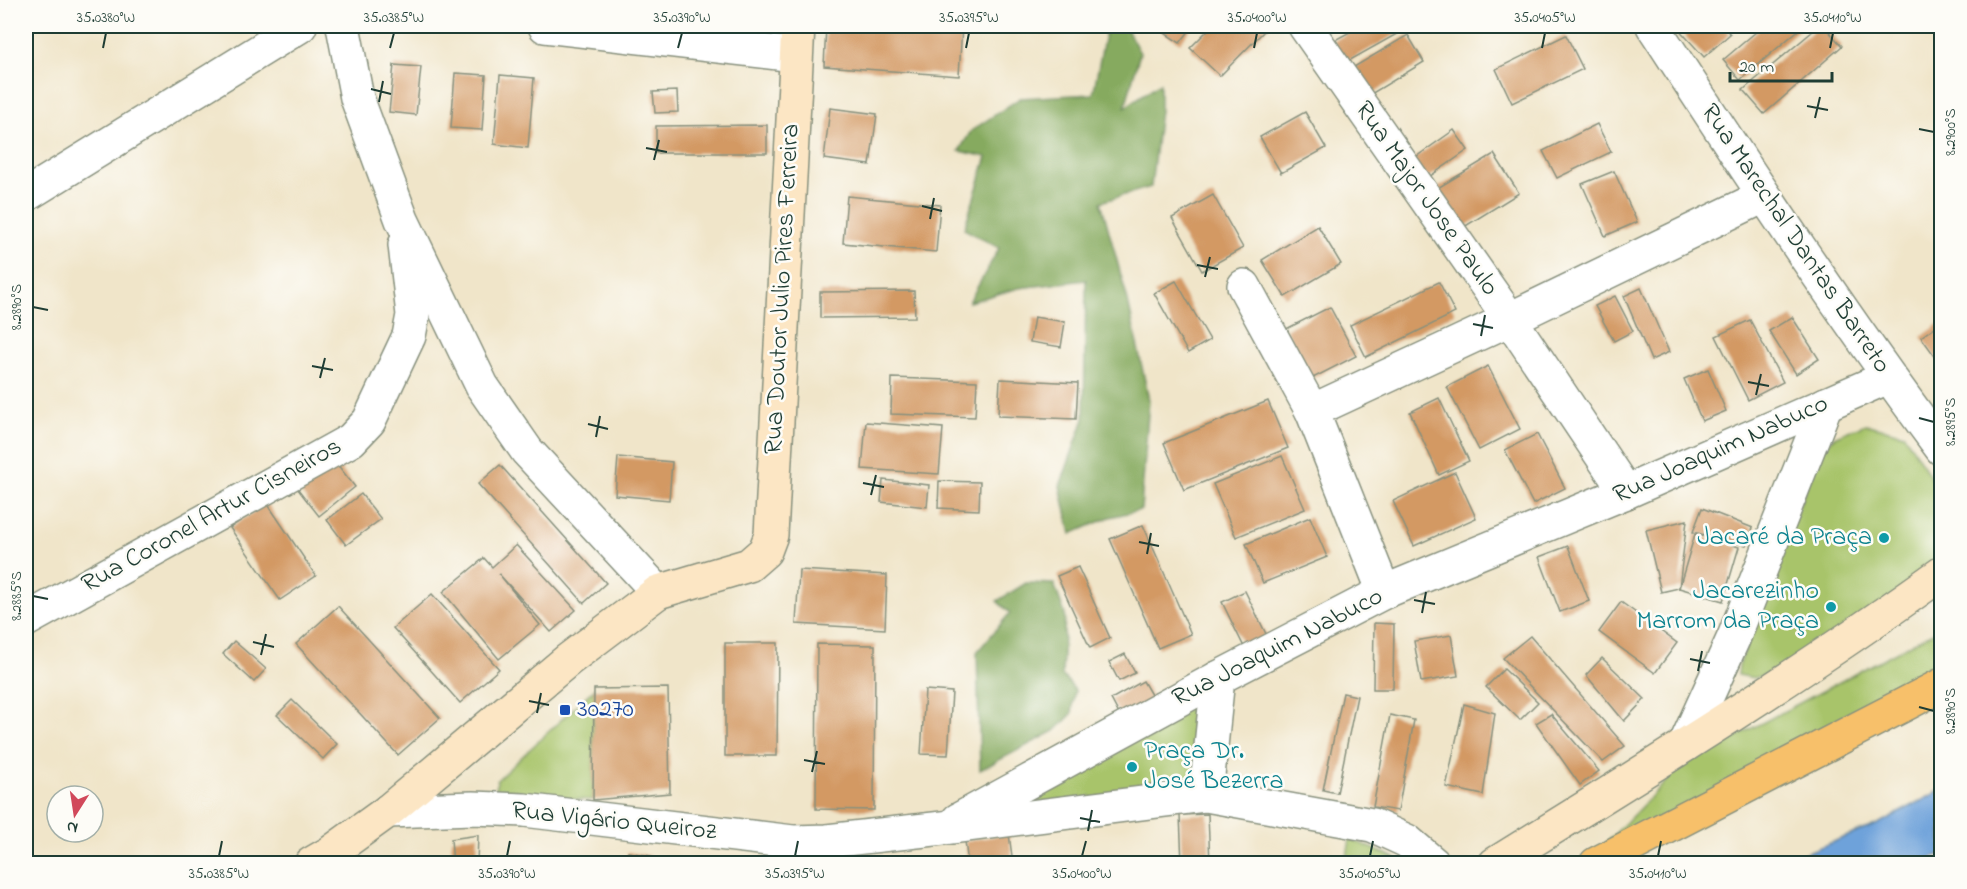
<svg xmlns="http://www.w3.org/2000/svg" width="1967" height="889" font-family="'Indie Flower',sans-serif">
	<rect width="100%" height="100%" fill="#fdfcf7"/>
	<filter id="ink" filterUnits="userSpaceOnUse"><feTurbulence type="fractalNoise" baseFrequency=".0167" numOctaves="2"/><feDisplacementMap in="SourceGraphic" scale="12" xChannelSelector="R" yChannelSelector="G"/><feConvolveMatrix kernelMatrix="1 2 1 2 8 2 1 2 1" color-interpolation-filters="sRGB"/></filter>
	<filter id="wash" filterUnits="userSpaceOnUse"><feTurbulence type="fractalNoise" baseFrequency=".008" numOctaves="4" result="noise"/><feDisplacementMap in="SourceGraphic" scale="24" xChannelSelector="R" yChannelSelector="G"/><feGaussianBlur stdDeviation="1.35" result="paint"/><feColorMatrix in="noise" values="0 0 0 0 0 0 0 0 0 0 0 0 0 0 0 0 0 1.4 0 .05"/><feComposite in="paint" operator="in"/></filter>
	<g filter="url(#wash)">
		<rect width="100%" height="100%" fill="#f0e5c9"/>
		<g fill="#a8c46a" stroke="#64804f" stroke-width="1.5">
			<polygon points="1865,424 1904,434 1941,494 1941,559 1806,664 1754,678 1738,675 1739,666 1819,453 1834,437"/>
			<polygon points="1941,628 1941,675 1600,849 1681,766"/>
			<polygon points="1218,678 1206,795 943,828"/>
			<polygon points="594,689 593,800 511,797 495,793 497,780"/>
			<polygon points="1350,839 1391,856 1404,863 1346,863"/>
		</g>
		<g fill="#86aa5e" stroke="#527449" stroke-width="1.5">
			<polygon points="1113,26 1125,26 1140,53 1125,107 1160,83 1160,110 1151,187 1101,202 1128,301 1149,400 1141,510 1110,517 1071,534 1060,486 1084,419 1086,280 1019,288 969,302 999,248 964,229 987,157 959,151 971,131 1020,98 1093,94 1105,34"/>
			<polygon points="1026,583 1054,584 1065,614 1062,675 1075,690 1072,714 1055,731 980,770 977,652 1010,613 997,601"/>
		</g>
		<polygon fill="#6ea2da" stroke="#467087" stroke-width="1.5" points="1941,790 1941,854 1919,863 1780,863 1878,824"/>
		<g id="blocks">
			<g fill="#d39963">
				<polygon points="826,26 962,26 959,76 824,66"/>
				<polygon points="1154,26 1193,26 1180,43"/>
				<polygon points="1212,26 1269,26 1220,76 1190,48"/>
				<polygon points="1361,26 1411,26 1345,63 1333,41"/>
				<polygon points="1676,26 1723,26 1730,34 1704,57"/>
				<polygon points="1763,26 1803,26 1740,80 1723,60"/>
				<polygon points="1819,26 1824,26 1842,46 1764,114 1743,90"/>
				<polygon points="1408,35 1424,62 1371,94 1354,67"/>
				<polygon points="1566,35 1583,69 1512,103 1496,69"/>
				<polygon points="394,65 421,67 416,115 389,112"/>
				<polygon points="455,73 486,75 482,130 451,128"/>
				<polygon points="500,75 534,78 528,148 494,144"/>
				<polygon points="677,91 678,112 655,113 653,92"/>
				<polygon points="830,108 877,114 870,165 824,159"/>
				<polygon points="1305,112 1326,148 1281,173 1260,137"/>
				<polygon points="1597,124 1611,152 1557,178 1543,151"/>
				<polygon points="767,125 767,153 656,153 656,126"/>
				<polygon points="1454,130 1468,150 1420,183 1406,164"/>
				<polygon points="1494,154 1519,193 1456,232 1431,192"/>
				<polygon points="1614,171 1637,222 1605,236 1582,184"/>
				<polygon points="1213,195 1243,248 1202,271 1172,218"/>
				<polygon points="847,196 940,205 936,252 843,243"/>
				<polygon points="1318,226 1341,264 1285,297 1262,260"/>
				<polygon points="1176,281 1210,340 1188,353 1154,293"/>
				<polygon points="1439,282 1455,313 1366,357 1350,325"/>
				<polygon points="1641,288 1669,352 1651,360 1624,296"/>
				<polygon points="914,291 915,317 820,318 820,292"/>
				<polygon points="1615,296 1633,331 1614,341 1595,306"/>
				<polygon points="1330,307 1356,356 1311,379 1286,329"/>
				<polygon points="1034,317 1065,322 1061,347 1030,342"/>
				<polygon points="1792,317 1819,359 1796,374 1769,331"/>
				<polygon points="1750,320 1783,382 1748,400 1716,336"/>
				<polygon points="1942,322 1942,366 1921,337"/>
				<polygon points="1488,366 1520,429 1479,450 1447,387"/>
				<polygon points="1708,369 1726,411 1702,421 1684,379"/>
				<polygon points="892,378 977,381 975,417 891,414"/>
				<polygon points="1000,379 1078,383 1076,419 998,416"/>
				<polygon points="1439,398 1469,461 1439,475 1410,412"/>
				<polygon points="1268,401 1288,448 1184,490 1164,443"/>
				<polygon points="866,422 943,428 939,474 862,469"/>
				<polygon points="1537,434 1565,488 1533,504 1505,450"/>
				<polygon points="330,455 355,487 319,516 294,484"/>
				<polygon points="1282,456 1305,509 1236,537 1213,484"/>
				<polygon points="618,457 672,462 669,500 615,495"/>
				<polygon points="500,465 606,583 584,603 478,484"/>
				<polygon points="1455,472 1476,518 1414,546 1393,501"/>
				<polygon points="883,480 929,485 927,507 881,502"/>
				<polygon points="939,481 980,482 979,510 938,508"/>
				<polygon points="361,494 381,519 346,545 327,520"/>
				<polygon points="267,503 316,576 280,600 230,528"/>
				<polygon points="1702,508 1753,528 1746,545 1693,532"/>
				<polygon points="1310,517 1327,557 1263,583 1246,544"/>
				<polygon points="1687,520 1679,588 1661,592 1646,530"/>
				<polygon points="1143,525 1191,634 1158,648 1110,539"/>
				<polygon points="1695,534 1739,547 1723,601 1679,588"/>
				<polygon points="516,545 576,610 551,632 499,574 540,625 499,659 443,592 484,558 492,567"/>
				<polygon points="1568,546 1589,601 1560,612 1539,557"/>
				<polygon points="1078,567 1110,638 1090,648 1057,576"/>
				<polygon points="799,570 887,575 885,629 796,624"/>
				<polygon points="1245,591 1267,636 1244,647 1222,602"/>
				<polygon points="432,594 499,669 460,703 393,628"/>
				<polygon points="1621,602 1677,643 1655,673 1599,632"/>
				<polygon points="338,606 440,718 398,755 296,644"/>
				<polygon points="1374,623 1394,624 1393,689 1373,689"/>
				<polygon points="1451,635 1458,676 1421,682 1414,641"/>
				<polygon points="1530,636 1625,746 1603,762 1503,658"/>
				<polygon points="234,641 266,669 254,682 223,654"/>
				<polygon points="725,643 778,643 777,756 725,756"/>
				<polygon points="817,644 875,645 874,810 816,809"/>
				<polygon points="1125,654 1135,673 1119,681 1109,662"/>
				<polygon points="1602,658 1645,699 1624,721 1586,675"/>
				<polygon points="1504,669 1538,702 1520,720 1486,687"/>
				<polygon points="1143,681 1154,700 1121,718 1111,699"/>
				<polygon points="668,688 670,793 593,800 594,689"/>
				<polygon points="925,690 952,692 948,755 921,754"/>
				<polygon points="1343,693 1357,696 1337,793 1323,790"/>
				<polygon points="292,700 337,744 323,759 277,715"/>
				<polygon points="1464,704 1495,713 1483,795 1446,787"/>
				<polygon points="1551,714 1599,771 1580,785 1536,723"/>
				<polygon points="1390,715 1414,720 1398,811 1373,807"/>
				<polygon points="1208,814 1210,864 1182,864 1180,815"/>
				<polygon points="1009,834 1013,864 968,864 965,841"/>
				<polygon points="478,835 477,864 453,864 451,839"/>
				<polygon points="628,852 651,856 650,864 625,864"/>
			</g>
		</g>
	</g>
	<g filter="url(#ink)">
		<use href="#blocks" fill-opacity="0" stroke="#88917e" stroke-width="1.5"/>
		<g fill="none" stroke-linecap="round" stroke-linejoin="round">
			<g stroke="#88917e" stroke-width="36">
				<g id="street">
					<polyline points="343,26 357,98 402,220 482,386 527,451 658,592"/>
					<polyline points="545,26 795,55"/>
					<polyline points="1305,26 1510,319 1626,492"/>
					<path d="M1653 26C1746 169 1840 312 1942 449"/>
					<polyline points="26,195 300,26"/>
					<polyline points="1244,286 1312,411 1384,592"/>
					<polyline points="1312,411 1510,319 1764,196"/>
					<polyline points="26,620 351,440 369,421 409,336 413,315 405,245"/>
					<polyline points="1685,745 1734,637 1826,404"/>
					<polyline points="1206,795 1218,678"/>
					<polyline points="388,811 473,808 524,810 793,842 827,841 943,828 1206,795 1372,825 1407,841 1434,864"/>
					<polyline points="958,820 1218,678 1384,592 1626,492 1888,377"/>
				</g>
			</g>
			<g stroke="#88917e" stroke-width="36">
				<g id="secondary">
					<polyline points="311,864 330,853 388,811 568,660 658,592 749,565 765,551 771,535 798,26"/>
					<path d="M1495 864C1646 770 1798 677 1942 573"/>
				</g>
			</g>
			<g stroke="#88917e" stroke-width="36">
				<polyline id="primary" points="1596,864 1942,685"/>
			</g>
			<use href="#street" stroke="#fff" stroke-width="33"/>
			<use href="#secondary" stroke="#fce6c4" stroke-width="33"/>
			<use href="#primary" stroke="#f7c06b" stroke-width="33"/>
		</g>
	</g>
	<path fill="none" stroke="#1f3d34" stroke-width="2" d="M103 48 106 33M390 48 394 33M678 48 682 33M966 48 969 33M1254 48 1257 33M1542 48 1545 33M1830 48 1833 33M371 89 391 94M379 102 383 81M1807 106 1828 110M1815 118 1820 97M1919 129 1934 132M646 148 667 152M654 160 659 140M922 206 942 211M930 219 934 198M1197 265 1218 269M1205 277 1210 257M33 307 48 310M1473 324 1493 328M1481 336 1485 315M312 366 333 370M320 378 325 358M1748 382 1769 386M1756 395 1761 374M1919 418 1934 422M588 424 608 429M596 437 600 416M863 483 884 487M871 495 876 475M1139 542 1159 546M1147 554 1151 533M33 596 48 599M1414 600 1435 604M1422 613 1426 592M253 642 274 647M261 655 266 634M1690 659 1710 663M1698 671 1702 651M529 701 549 705M1919 707 1934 711M537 713 541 693M804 760 825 764M812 772 817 751M1080 818 1100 822M1088 831 1092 810M219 856 222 841M507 856 510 841M795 856 798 841M1082 856 1086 841M1370 856 1373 841M1658 856 1661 841"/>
	<g fill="#0f9aa8" stroke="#fdfcf7" stroke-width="2">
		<circle cx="1884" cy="538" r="6"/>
		<circle cx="1831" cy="607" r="6"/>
		<circle cx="1132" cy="767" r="6"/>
	</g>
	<rect fill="#1a4fb4" stroke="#fdfcf7" stroke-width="2" x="559" y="704" width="12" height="12" rx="3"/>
	<g text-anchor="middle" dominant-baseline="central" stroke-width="5" stroke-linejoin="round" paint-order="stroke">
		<g font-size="26" fill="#1f3d34" stroke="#fdfcf7">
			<text transform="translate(1426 199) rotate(55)">Rua Major Jose Paulo</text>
			<text transform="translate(1795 239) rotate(56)">Rua Marechal Dantas Barreto</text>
			<text transform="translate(783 289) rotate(-87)">Rua Doutor Julio Pires Ferreira</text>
			<text transform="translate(1721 450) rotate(-24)">Rua Joaquim Nabuco</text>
			<text transform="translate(212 516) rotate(-29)">Rua Coronel Artur Cisneiros</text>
			<text transform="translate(1278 648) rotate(-27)">Rua Joaquim Nabuco</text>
			<text transform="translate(614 822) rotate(6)">Rua Vigário Queiroz</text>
		</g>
		<g font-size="26" fill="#0d838f" stroke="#fdfcf7" text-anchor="end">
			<text x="1872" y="538">Jacaré da Praça</text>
			<text x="1819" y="592">Jacarezinho<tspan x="1819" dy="30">Marrom da Praça</tspan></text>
			<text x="1144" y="752" text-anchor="start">Praça Dr.<tspan x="1144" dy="30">José Bezerra</tspan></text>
		</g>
		<g font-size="26" fill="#164399" stroke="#fdfcf7" text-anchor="start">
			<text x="577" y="710">30270</text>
		</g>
	</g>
	<rect width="1967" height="889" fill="none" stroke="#fdfcf7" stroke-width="66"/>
	<g transform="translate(75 814) rotate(192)"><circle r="28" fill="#fdfcf7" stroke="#a4b0a9" stroke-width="1.5"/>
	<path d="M0-4.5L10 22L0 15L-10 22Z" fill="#d1495b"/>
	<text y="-9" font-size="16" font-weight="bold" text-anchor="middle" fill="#1f3d34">N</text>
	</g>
	<path d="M1730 72v9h102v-9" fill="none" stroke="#1f3d34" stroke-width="3"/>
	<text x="1739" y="72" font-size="18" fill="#1f3d34" stroke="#fdfcf7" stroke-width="4.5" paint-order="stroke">20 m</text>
	<rect x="33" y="33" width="1901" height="823" fill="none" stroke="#1f3d34" stroke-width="2"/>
	<g font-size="15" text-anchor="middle" fill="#1f3d34">
		<text x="106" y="22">35.0380°W</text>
		<text x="394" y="22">35.0385°W</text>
		<text x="682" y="22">35.0390°W</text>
		<text x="969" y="22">35.0395°W</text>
		<text x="1257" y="22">35.0400°W</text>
		<text x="1545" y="22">35.0405°W</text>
		<text x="1833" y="22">35.0410°W</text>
		<text transform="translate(1950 132) rotate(-90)" y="5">8.2900°S</text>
		<text transform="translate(16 307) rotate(-90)" y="5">8.2890°S</text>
		<text transform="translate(1950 422) rotate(-90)" y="5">8.2895°S</text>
		<text transform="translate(16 596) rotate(-90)" y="5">8.2885°S</text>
		<text transform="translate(1950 711) rotate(-90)" y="5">8.2890°S</text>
		<text x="219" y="878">35.0385°W</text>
		<text x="507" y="878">35.0390°W</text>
		<text x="795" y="878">35.0395°W</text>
		<text x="1082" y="878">35.0400°W</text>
		<text x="1370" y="878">35.0405°W</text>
		<text x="1658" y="878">35.0410°W</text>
	</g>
</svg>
